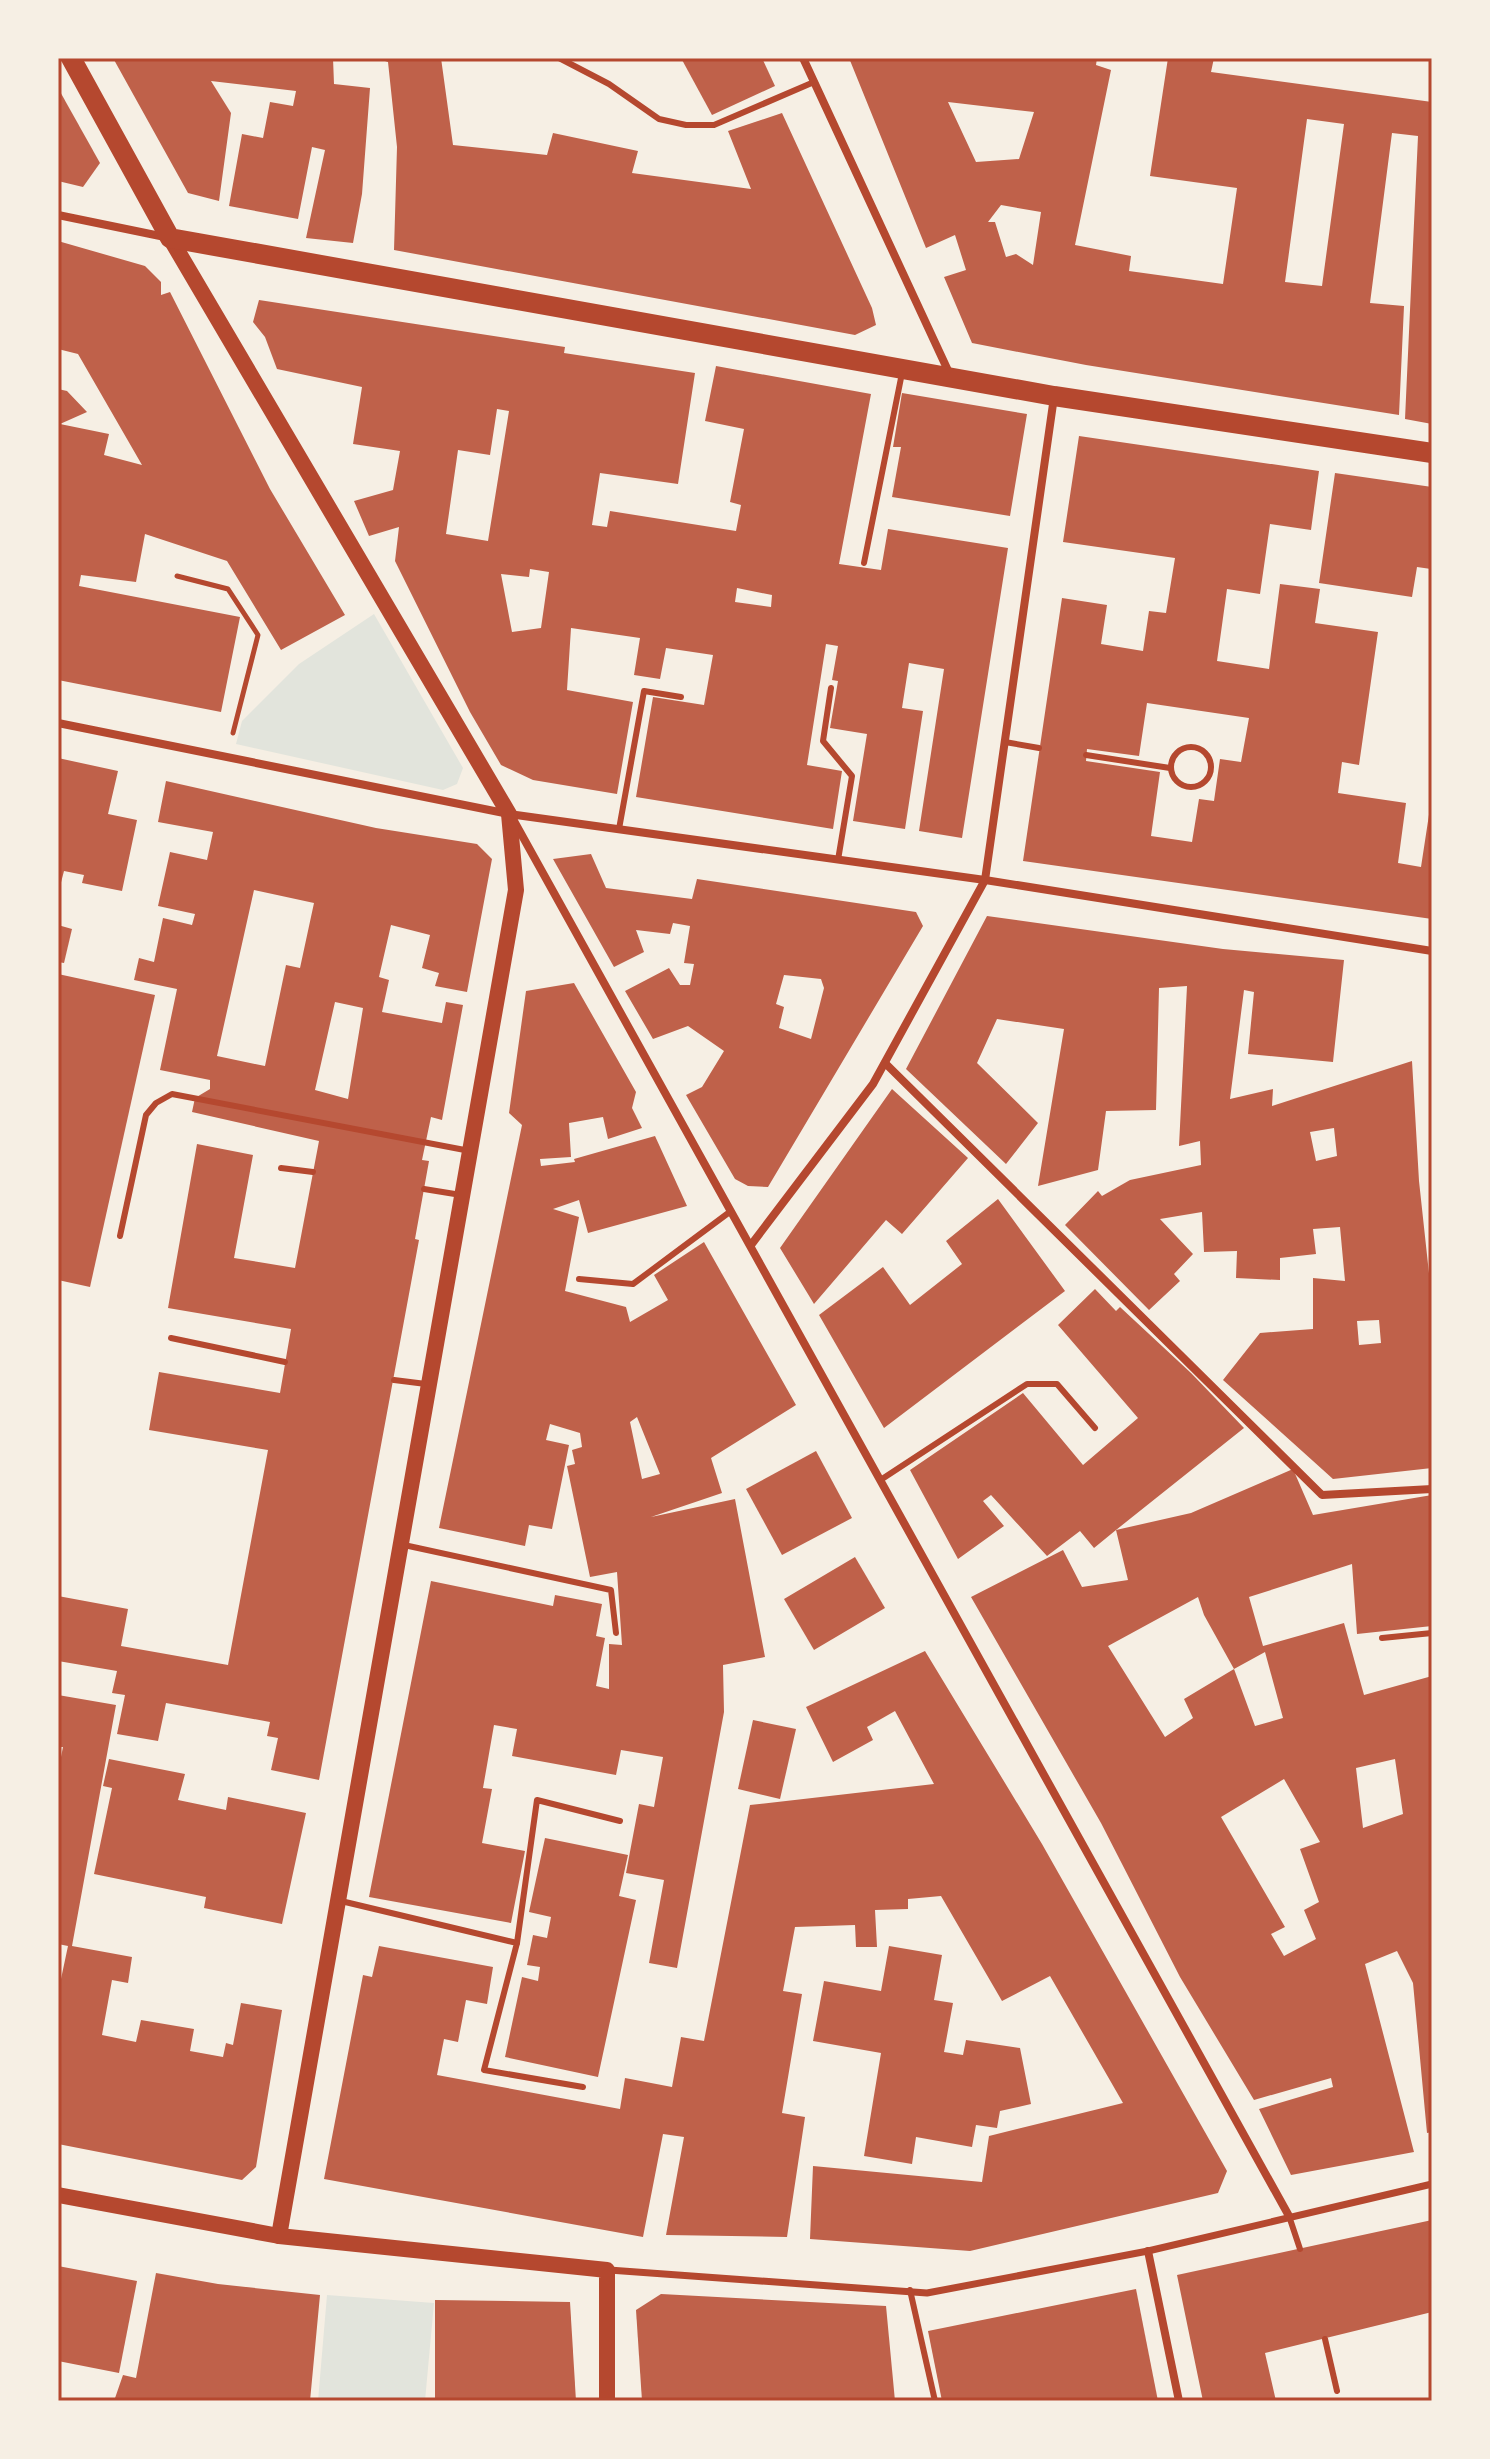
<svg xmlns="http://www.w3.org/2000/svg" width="1490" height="2459" font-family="'Playfair Display',serif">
	<rect width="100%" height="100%" fill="#f6efe4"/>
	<g fill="#e2e4dc">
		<polygon points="374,614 463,768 457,784 443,790 236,744 242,721 299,664"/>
		<polygon points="327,2295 434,2303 425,2401 318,2401"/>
	</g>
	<g fill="#bf614a" fill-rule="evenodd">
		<polygon points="113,58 333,58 334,84 370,88 362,194 353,243 306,238 325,150 312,147 298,219 229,206 242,134 263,138 270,102 293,106 296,91 211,81 231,113 219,201 188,193"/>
		<polygon points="376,58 441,58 453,145 547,155 553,133 638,151 632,173 751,189 728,131 782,113 872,308 876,325 855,335 394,250 397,147 388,62"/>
		<polygon points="681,58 762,58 775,86 712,115"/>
		<path d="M849 58H1097L1096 65 1111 70 1075 245 1131 256 1129 271 1223 284 1237 188 1150 176 1168 58H1214L1211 72 1432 102V424L1405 419 1418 136 1392 133 1370 303 1404 306 1399 415 1086 365 972 343 944 277 966 270 955 235 926 248ZM948 102 1034 112 1019 159 976 162ZM1307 119 1344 124 1322 286 1285 282ZM1001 205 1041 212 1033 265 1016 254 1006 257 995 222H988Z"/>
		<polygon points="58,88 100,163 83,187 58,181"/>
		<polygon points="58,241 145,266 161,282 161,295 170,292 270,489 345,615 281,650 227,561 145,534 136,582 81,575 79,586 240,617 221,712 58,680 58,389 67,391 87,412 60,424 109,434 104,455 142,465 78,354 58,349"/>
		<path d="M259 300 565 347 564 353 695 373 678 484 600 473 592 525 607 527 610 511 736 531 741 505 730 502 744 429 705 421 716 366 871 394 839 564 881 570 888 529 1008 548 962 838 919 831 944 669 909 663 902 708 923 711 905 829 853 821 867 734 830 728 838 681 832 680 838 646 826 644 807 765 842 771 833 829 636 797 653 697 704 705 713 655 666 648 660 679 634 675 640 638 571 628 567 690 633 702 617 794 533 780 501 765 470 712 395 561 399 527 369 536 354 501 393 490 400 451 353 444 362 387 277 369 265 337 253 322ZM497 409 509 411 488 541 446 534 458 450 490 455ZM530 569 549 572 541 628 512 632 501 574 529 577ZM737 588 772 595 771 607 735 602Z"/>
		<polygon points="902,393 1027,414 1010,516 892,497 901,447 893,447"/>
		<path d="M1079 436 1319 471 1311 530 1270 524 1260 594 1227 589 1217 661 1269 669 1280 584 1320 589 1315 623 1378 632 1359 765 1342 762 1338 793 1406 803 1398 863 1421 867 1432 795V919L1023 861 1062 598 1107 605 1101 644 1143 651 1149 611 1166 613 1175 558 1063 542ZM1147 703 1249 718 1241 762 1220 759 1214 801 1199 799 1192 842 1151 836 1160 772 1086 761 1087 749 1139 756Z"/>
		<polygon points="1335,473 1432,487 1431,569 1417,567 1412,597 1319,583"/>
		<polygon points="58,758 118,771 108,814 137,820 122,891 82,883 84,875 64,871 58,894"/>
		<path d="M166 781 376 828 477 844 492 859 467 992 435 986 439 973 422 968 430 935 391 925 379 977 389 980 382 1012 442 1023 446 1002 463 1005 442 1120 431 1117 422 1160 429 1161 415 1239 419 1240 319 1780 271 1770 278 1738 267 1736 270 1722 166 1703 158 1741 117 1734 125 1695 112 1693 117 1671 58 1661V1596L128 1609 121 1646 228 1665 268 1450 149 1430 159 1372 280 1393 291 1329 168 1308 197 1144 253 1155 234 1258 295 1268 319 1141 192 1112 195 1098 210 1089V1080L160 1070 177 989 134 980 139 958 154 962 163 918 192 925 195 914 158 906 170 852 207 860 213 832 158 822ZM254 890 314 903 300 968 286 965 265 1066 217 1056ZM335 1002 363 1008 348 1099 315 1090Z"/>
		<path d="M591 854 606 888 692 899 697 879 916 912 923 926 768 1187 748 1186 735 1179 686 1095 702 1087 724 1051 688 1026 653 1039 625 991 669 968 680 985H690L694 964 684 963 690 926 673 923 670 934 636 930 644 952 614 967 553 859ZM784 975 821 979 824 988 811 1039 779 1028 784 1007 776 1004Z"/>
		<path d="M987 916 1223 949 1344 960 1333 1062 1248 1054 1254 992 1244 990 1230 1099 1273 1089 1272 1106 1412 1061 1419 1181 1432 1301V1468L1333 1479 1223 1380 1260 1333 1313 1329V1278L1345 1281 1340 1227 1313 1229 1316 1254 1280 1258V1280L1236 1278 1237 1251 1204 1252 1202 1212 1160 1219 1193 1254 1174 1274 1180 1281 1149 1310 1065 1225 1098 1191 1102 1196 1130 1180 1201 1165 1200 1141 1179 1146 1187 986 1159 988 1156 1110 1106 1111 1098 1170 1038 1186 1064 1029 997 1019 977 1063 1038 1123 1006 1164 906 1069ZM1334 1128 1337 1156 1316 1161 1310 1132ZM1379 1320 1381 1343 1359 1345 1357 1321Z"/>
		<polygon points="58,925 72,929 64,963 58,962"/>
		<polygon points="58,974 155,995 90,1287 58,1280"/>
		<path d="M574 983 636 1092 632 1108 642 1128 608 1139 603 1117 569 1123 571 1157 540 1159 541 1166 575 1162 574 1159 655 1136 687 1206 588 1233 579 1200 553 1209 579 1217 565 1291 626 1307 630 1322 668 1300 654 1275 704 1242 796 1405 711 1458 722 1493 651 1517 735 1499 765 1657 723 1665 724 1712 677 1968 649 1963 664 1880 626 1873 639 1804 654 1807 663 1757 621 1750 616 1775 512 1756 517 1729 494 1725 483 1788 492 1789 482 1843 525 1851 511 1923 369 1897 431 1581 553 1606 555 1595 602 1604 596 1636 605 1638 596 1686 609 1689V1644L622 1645 617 1572 590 1577 567 1466 575 1464 572 1450 582 1447 580 1433 550 1424 546 1440 569 1445 552 1529 529 1525 525 1546 439 1528 522 1125 509 1113 526 991ZM637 1417 660 1474 642 1479 630 1422Z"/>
		<polygon points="892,1089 968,1158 902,1234 886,1220 814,1304 780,1248"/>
		<polygon points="998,1199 1065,1291 884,1428 819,1315 883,1267 910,1305 962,1264 946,1241"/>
		<path d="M1095 1289 1116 1311 1120 1307 1191 1373 1244 1428 1116 1530 1191 1513 1293 1469 1313 1515 1432 1495V1626L1357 1634 1352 1564 1249 1597 1263 1646 1344 1623 1364 1695 1432 1676V2132L1427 2133 1413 1983 1397 1951 1365 1964 1414 2152 1291 2175 1259 2109 1333 2087 1331 2078 1254 2100 1180 1977 1101 1823 971 1597 1063 1550 1082 1587 1128 1580 1116 1530 1094 1548 1080 1531 1047 1556 991 1495 983 1501 1004 1526 958 1559 910 1470 1023 1393 1083 1465 1138 1418 1058 1325ZM1198 1597 1204 1615 1234 1669 1265 1652 1283 1718 1255 1726 1234 1669 1184 1699 1193 1718 1165 1737 1108 1646ZM1395 1759 1403 1814 1363 1828 1356 1768ZM1284 1779 1320 1842 1300 1849 1319 1902 1304 1910 1316 1939 1284 1956 1271 1934 1285 1927 1221 1817Z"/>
		<polygon points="816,1451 852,1518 782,1555 746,1489"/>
		<polygon points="855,1557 885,1608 814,1650 784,1599"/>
		<polygon points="925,1651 1042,1844 1227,2171 1218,2193 970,2251 810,2239 813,2166 982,2182 989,2136 1123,2103 1050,1976 1002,2001 941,1896 908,1899 908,1909 875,1910 877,1947 856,1947 855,1925 795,1927 783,1991 802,1994 782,2113 805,2117 787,2237 666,2235 684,2137 663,2134 643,2237 324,2179 363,1975 372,1977 379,1946 493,1967 487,2004 466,2000 458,2042 444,2039 437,2075 620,2109 625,2078 672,2087 681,2037 704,2041 750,1805 934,1784 895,1711 867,1727 873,1740 833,1762 806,1707"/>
		<polygon points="58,1695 116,1705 72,1946 132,1957 128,1983 112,1980 102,2035 136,2042 141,2020 194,2029 190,2051 223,2057 226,2043 233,2045 241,2003 282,2010 256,2167 242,2180 58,2144 58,1993 68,1946 58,1944 58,1772 63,1747 58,1747"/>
		<polygon points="753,1720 796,1729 780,1799 738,1789"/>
		<polygon points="109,1759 185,1774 178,1800 226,1810 228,1797 306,1813 282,1924 204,1908 206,1897 94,1874 112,1788 103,1786"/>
		<polygon points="545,1838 628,1855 619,1896 636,1900 598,2077 505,2057 522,1977 538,1981 540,1967 527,1965 533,1935 547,1938 551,1917 529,1912"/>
		<polygon points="889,1946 942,1955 934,2000 953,2003 944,2052 963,2055 966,2040 1020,2048 1031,2104 1000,2111 997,2128 976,2125 972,2147 916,2137 912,2164 864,2156 881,2053 813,2041 824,1981 881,1991"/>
		<polygon points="1432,2220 1432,2312 1265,2353 1276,2401 1203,2401 1177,2275"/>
		<polygon points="58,2266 137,2281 119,2373 58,2361"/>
		<polygon points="156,2273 218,2284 320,2295 310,2401 114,2401 123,2375 136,2378"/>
		<polygon points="1136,2289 1158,2401 942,2401 928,2331"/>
		<polygon points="661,2294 886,2306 895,2401 642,2401 636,2310"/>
		<polygon points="435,2300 570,2302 576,2401 435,2401"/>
	</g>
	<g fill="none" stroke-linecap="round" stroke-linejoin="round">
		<polyline stroke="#b5482f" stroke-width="5" points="177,576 228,589 258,635 233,733"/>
		<g stroke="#b5482f" stroke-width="6">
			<polyline points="559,58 609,84 659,119 686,125 714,125 814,82"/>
			<polyline points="864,563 902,373"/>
			<polyline points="831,688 823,741 852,776 838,860"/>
			<polyline points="1005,742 1039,748"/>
			<circle cx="1191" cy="767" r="20"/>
			<polyline points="1086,755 1170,768"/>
			<polyline points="619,829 644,691 681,697"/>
			<polyline points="281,1168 313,1172"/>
			<polyline points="424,1189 461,1195"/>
			<polyline points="120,1236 146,1115 156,1103 172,1094 470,1151"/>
			<polyline points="579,1279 633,1284 731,1211"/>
			<polyline points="171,1338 285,1362"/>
			<polyline points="394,1380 426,1384"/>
			<polyline points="882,1479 1027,1384 1057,1384 1095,1428"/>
			<polyline points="404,1545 611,1590 616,1633"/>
			<polyline points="1382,1638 1432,1633"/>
			<polyline points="341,1901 517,1943 484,2070 583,2087"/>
			<polyline points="517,1943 537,1800 620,1821"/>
			<polyline points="1289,2216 1300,2249"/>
			<polyline points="910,2290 935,2401"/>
			<polyline points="1325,2339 1337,2391"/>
		</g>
		<polyline stroke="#b5482f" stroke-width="7" points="609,2270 927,2293 1148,2251 1432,2184"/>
		<g stroke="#b5482f" stroke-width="8">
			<polyline points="803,58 951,377"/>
			<polyline points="58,215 165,237"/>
			<polyline points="58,723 509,814 985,880 1432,951"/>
			<polyline points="514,821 1289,2216"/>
			<polyline points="885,1063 1322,1495 1432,1489"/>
			<polyline points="751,1245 873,1084 985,880 1054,397"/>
			<polyline points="1148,2251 1179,2401"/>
		</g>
		<g stroke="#b5482f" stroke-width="16">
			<polyline points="170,238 509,814 516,890 279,2236"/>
			<polyline points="58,2195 279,2236 607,2270 607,2401"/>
		</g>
		<polyline stroke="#b5482f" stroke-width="20" points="71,58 170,238 1054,396 1432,453"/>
	</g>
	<rect width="1490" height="2459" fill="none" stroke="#f6efe4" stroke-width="120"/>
	<rect x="60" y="60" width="1370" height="2339" fill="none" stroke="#b5482f" stroke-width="3"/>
</svg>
